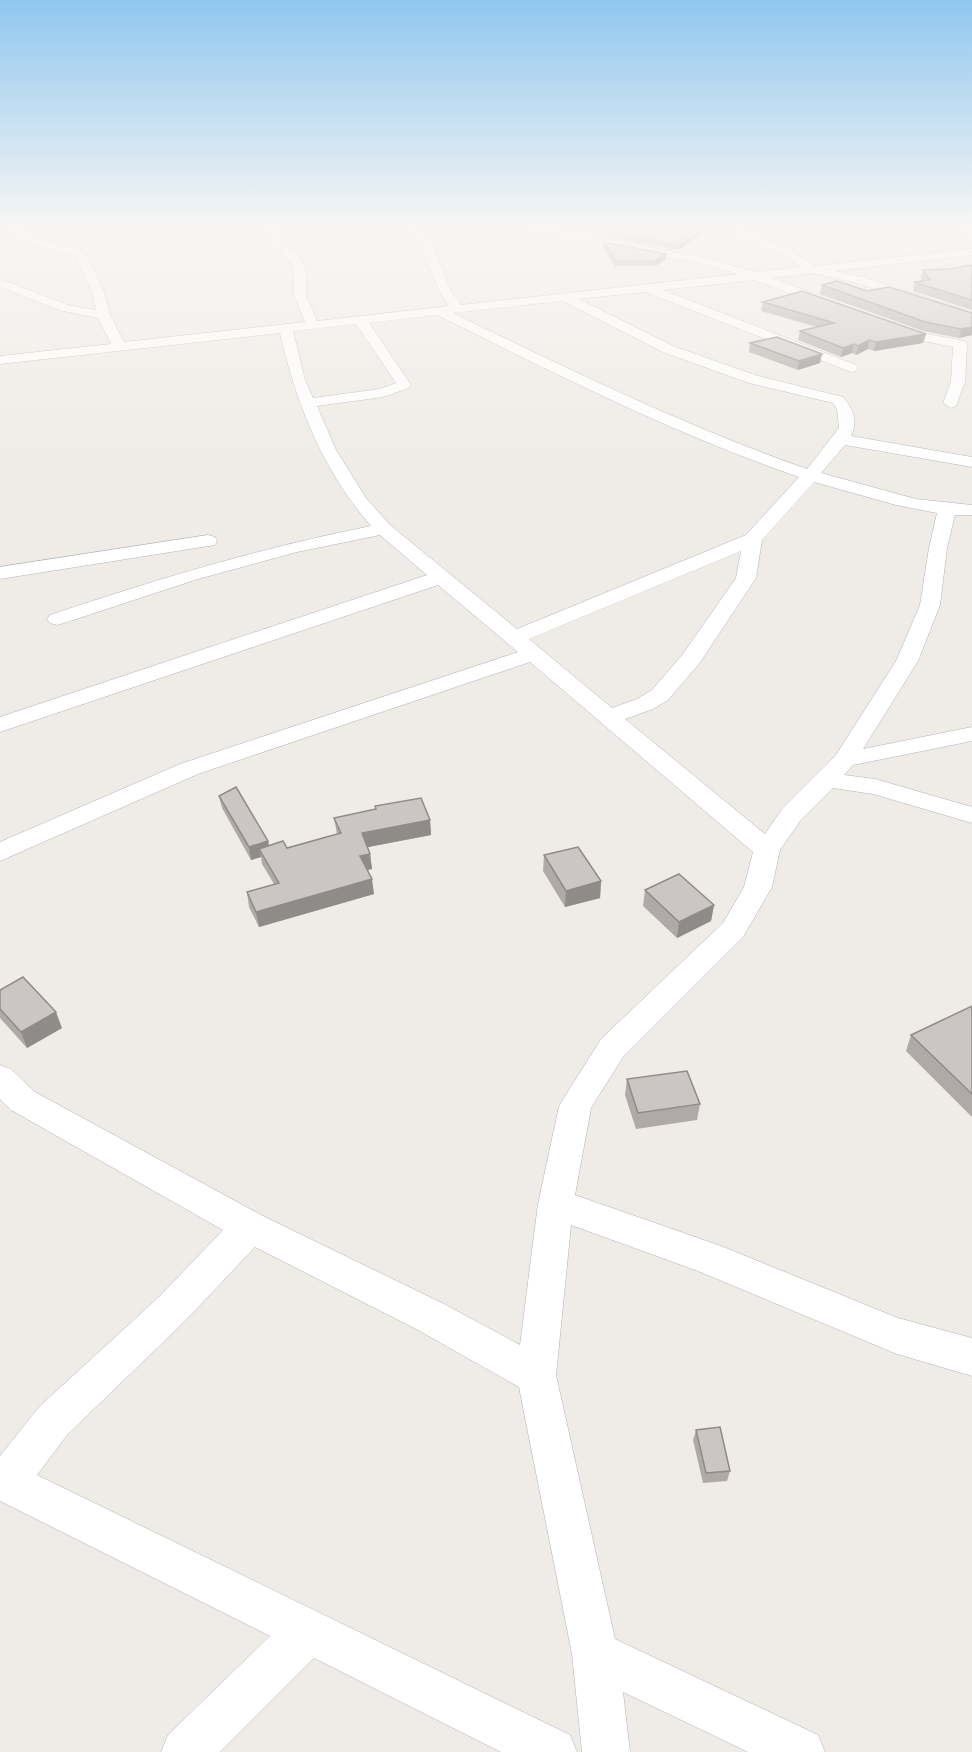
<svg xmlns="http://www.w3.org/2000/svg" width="972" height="1752" font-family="Arial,sans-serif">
	<rect width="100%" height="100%" fill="#efebe6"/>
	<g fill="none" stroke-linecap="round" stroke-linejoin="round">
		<g stroke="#b1b4b7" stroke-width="1">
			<g id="minor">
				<path d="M5 228H16L36 238 85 252 104 292 110 315 124 342 305 322 294 295V271L291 261 272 245 268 228H280L279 230 283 244 302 260 306 271V295L317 321 449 306 439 291 422 247 407 228H418L433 246 451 291 461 305 739 274 700 263 531 231 526 228H547L701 257 756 272 801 267 781 253 729 233V229L753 228 745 232 789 249 815 266 972 249V255L834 271 863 277 972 312V320L856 283 812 273 771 278 839 302 840 305 839 308H829L754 280 663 290 856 365 858 368 856 371 851 372 645 292 579 299 673 346 758 376 843 397C853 408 858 422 851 436L972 457V467L845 445 821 473 916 499 972 505V515H955L947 548 940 605 918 661 863 749 972 727V741L853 765 844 775 875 779 972 807V823L873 794 833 788 800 821 780 850 772 887 743 937 623 1057 591 1108 575 1195 721 1246 898 1318 972 1338V1376L897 1354 698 1271 571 1225 556 1375 615 1639 818 1735 825 1752H748L623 1692 630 1752H582L572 1654 519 1387 418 1330 255 1247 186 1320 67 1435 37 1475 570 1735 577 1752H501L314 1658 220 1752H161L168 1735 270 1636 0 1501V1456L39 1407 160 1296 223 1230 11 1110 0 1099V1065L11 1069 35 1092 263 1216 444 1304 520 1345 538 1204 559 1106 601 1039 723 923 744 887 753 852 530 662 198 774 0 861V842L180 764 518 652 438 585 0 732V717L427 575 380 535 297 552 198 579 64 623 57 625 50 623 47 619 50 615C158 579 260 548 371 526 323 471 296 403 280 333L0 364V356L111 344 98 318 59 310 0 287V279L68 305 96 310 92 292 76 256 28 242 6 231ZM563 301 663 352 749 383 833 403 837 409 839 428 807 469C685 426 570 370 453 313ZM437 315C556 374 674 434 799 477L746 535 517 629 390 525 366 498 336 450 317 406 383 397 409 388 411 385 369 323ZM356 324 396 383 380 389 313 398 305 380 293 331ZM814 482 896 505 937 513 929 548 920 605 896 661 836 755 782 809 765 834 625 719 653 709 668 700 699 664 756 578 762 540ZM741 551 736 578 683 654 652 690 637 699 612 708 529 639Z"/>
				<polygon points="962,228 972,228 972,243 966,240"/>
				<polygon points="890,322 922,333 965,341 967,344 965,382 956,406 951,408 943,403 951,382 953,347 914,339 885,329 883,326 885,323"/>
				<polygon points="208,535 215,537 217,541 215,545 0,579 0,567"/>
			</g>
		</g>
		<use href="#minor" fill="#fff" fill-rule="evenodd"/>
	</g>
	<g fill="#afaaa8">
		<polygon points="606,232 703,233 678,250 606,237"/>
		<polygon points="604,242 666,259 655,266 615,266 603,247"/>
		<polygon points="972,265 972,310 913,291 914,282 923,281 921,278 923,270 949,269"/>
		<polygon points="822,285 867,291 972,313 972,335 959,338 923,331 820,294"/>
		<polygon points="763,302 926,334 923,343 874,351 868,349 856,355 852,353 841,357 798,340 800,331 817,327 761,311"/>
		<polygon points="750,343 822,354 820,363 798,370 749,352"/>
		<polygon points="219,796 268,841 269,845 287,848 337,834 334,818 376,809 375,806 430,820 431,835 368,847 370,854 372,869 368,870 374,894 259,927 249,907 247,892 274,884 262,864 261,857 251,860 222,808"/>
		<polygon points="544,855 601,881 600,898 565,907 543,871"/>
		<polygon points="645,890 714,905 711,921 677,938 643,906"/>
		<polygon points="0,990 62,1028 27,1048 0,1018"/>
		<polygon points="972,1006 972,1117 906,1051 911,1035"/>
		<polygon points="627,1079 700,1104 697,1120 636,1129 625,1095"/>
		<polygon points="696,1430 730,1471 727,1481 703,1483 693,1440"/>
	</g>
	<g fill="#8e8b88">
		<polygon points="703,229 703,233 678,250 679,245"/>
		<polygon points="666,254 666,259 655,266 655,261"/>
		<polygon points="972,327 972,335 959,338 961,329"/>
		<polygon points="926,334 923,343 874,351 876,342"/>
		<polygon points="869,340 868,349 856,355 858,346"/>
		<polygon points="854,344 852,353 841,357 843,348"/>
		<polygon points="822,354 820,363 798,370 799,361"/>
		<polygon points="430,820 431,835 363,848 362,833"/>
		<polygon points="268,841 270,854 259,849 261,857 251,860 249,847"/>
		<polygon points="370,854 372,869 362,871 360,856"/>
		<polygon points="372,879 374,894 259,927 256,912"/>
		<polygon points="601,881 600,898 565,907 566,891"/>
		<polygon points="714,905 711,921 677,938 679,922"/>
		<polygon points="56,1012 62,1028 27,1048 21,1032"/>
	</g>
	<g fill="#cbc6c3" stroke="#8e8b88" stroke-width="1.5">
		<polygon points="630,228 700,228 703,229 679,245 606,232"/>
		<polygon points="604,242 666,254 655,261 616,261"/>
		<polygon points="972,265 972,300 914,282 930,280 923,270 949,269"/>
		<polygon points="837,281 867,291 889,287 972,313 972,327 961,329 925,322 822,285"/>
		<polygon points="802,291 926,334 876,342 869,340 858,346 854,344 843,348 800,331 834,323 763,302"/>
		<polygon points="777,337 822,354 799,361 750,343"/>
		<polygon points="236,787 268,841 249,847 219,796"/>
		<polygon points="421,798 430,820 362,833 370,854 360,856 372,879 256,912 247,892 279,883 259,849 283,841 287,848 341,833 334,818 376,809 375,806"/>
		<polygon points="578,847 601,881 566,891 544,855"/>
		<polygon points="679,874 714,905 679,922 645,890"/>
		<polygon points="23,977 56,1012 21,1032 0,1009 0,990"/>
		<polygon points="972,1006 972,1094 911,1035"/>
		<polygon points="687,1071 700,1104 638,1113 627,1079"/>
		<polygon points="720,1427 730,1471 706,1473 696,1430"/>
	</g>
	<linearGradient id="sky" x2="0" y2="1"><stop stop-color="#90c7ef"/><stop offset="0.48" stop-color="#f8f6f4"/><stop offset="1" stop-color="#f8f6f4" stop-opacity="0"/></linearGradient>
	<rect width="972" height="473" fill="url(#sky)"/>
</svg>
